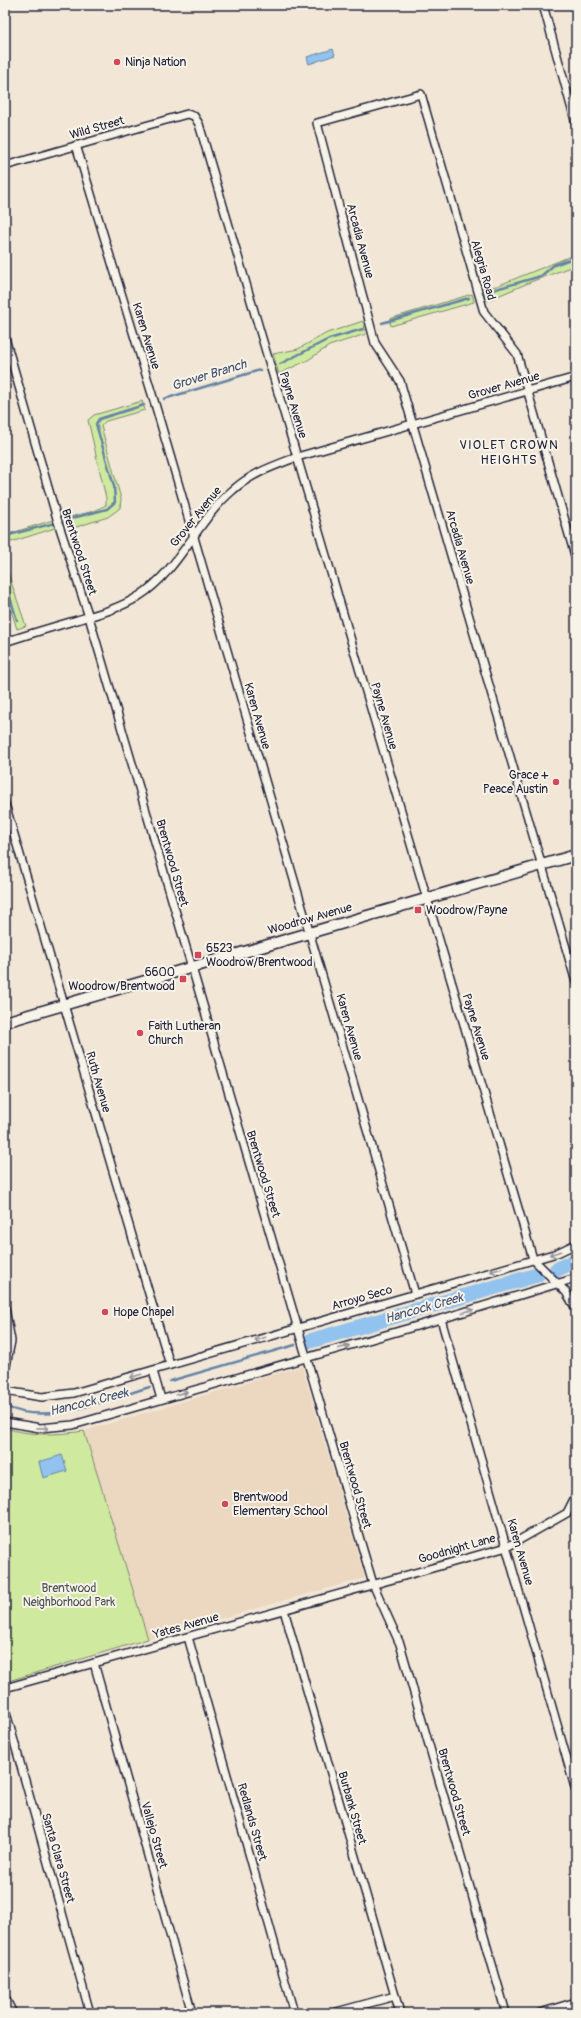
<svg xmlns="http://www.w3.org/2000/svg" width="581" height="2018" font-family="Pangolin,sans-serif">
	<rect width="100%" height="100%" fill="#f2e7d6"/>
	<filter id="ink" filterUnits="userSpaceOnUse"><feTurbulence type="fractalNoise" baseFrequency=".025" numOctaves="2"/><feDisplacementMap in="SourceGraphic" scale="8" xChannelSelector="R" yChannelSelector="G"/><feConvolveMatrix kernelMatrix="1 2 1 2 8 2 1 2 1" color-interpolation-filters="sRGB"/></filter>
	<g filter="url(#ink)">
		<polygon fill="#ecd8c1" points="302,1366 365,1578 148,1639 84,1431"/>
		<g fill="#cfe99f" stroke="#78866d">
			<polygon points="576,254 576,265 533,281 486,301 483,288 497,286"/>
			<polygon points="472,294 474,302 391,326 389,319"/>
			<polygon points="363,321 366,334 329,346 308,360 279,374 273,354 298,349 327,333"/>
			<polygon points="142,401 145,410 106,421 101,426 121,499 120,508 108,517 73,528 70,517 94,511 106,505 106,498 88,420 94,415"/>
			<polygon points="53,520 55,528 5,544 5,535"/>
			<polygon points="5,564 26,626 17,629 5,591"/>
			<path d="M5 1428C31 1436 57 1435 84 1431L148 1639 5 1682Z"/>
		</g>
		<g fill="#92c3ee" stroke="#6583a6">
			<polygon points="333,49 335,55 309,64 307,57"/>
			<polygon points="62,1455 67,1471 43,1478 39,1462"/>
		</g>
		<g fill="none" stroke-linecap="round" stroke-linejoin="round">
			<g stroke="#6583a6" stroke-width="2.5">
				<polyline points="486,292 541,276 554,265 576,257"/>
				<polyline points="382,323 469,298"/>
				<polyline points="280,364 329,339 363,329"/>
				<polyline points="164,399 260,370"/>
				<polyline points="69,519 107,509 115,502 114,486 96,424 99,419 144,405"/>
				<polyline points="5,536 51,524"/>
				<polyline points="5,581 17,620"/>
				<polyline points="170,1381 295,1345"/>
				<path d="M5 1406C47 1427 108 1399 150 1387"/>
			</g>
			<g stroke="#92c3ee" stroke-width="15">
				<polyline points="556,1270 576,1260"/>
				<polyline points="310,1341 537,1275"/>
			</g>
			<g stroke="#22223b" stroke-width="10">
				<g id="street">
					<polyline points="543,5 576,124"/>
					<polyline points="76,145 155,404 415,1294"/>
					<polyline points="5,166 187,114 194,116 199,124 533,1259 566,1292 576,1309"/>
					<polyline points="5,338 58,522 89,617 373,1584 400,1644 506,2013"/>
					<polyline points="576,559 517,354 484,312 421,94 317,123 375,343 400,381 576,982"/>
					<path d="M5 642C29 634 53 627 77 620 98 614 121 608 139 596 180 570 197 520 233 490 252 473 274 466 297 457L576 377"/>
					<polyline points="5,804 170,1365"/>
					<polyline points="5,1308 11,1341 5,1371"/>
					<polyline points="441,1319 576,1791"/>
					<polyline points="153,1371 161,1399"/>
					<polyline points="5,1391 42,1397 74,1393 557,1253 576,1244"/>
					<polyline points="5,1422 40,1428 73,1425 441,1319 576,1278"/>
					<polyline points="284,1610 400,2013"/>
					<polyline points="188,1637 294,2013"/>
					<polyline points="94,1663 192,2013"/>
					<polyline points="5,1688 507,1547 567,1513 576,1495"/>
					<polyline points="5,1709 90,2013"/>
					<polyline points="333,2013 395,1996"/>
					<polyline points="540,2013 576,2002"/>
				</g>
			</g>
			<g stroke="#22223b" stroke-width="13">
				<g id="secondary">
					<polyline points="5,1022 576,855"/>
					<polyline points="5,2001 11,2013"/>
				</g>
			</g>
			<use href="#street" stroke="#f7f3e8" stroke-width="7"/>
			<use href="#secondary" stroke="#f7f3e8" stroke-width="10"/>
		</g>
		<defs><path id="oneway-shaft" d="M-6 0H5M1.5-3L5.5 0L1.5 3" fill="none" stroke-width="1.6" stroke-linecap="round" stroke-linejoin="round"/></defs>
		<g stroke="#97959a">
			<use href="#oneway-shaft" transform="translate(555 1253) rotate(162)"/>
			<use href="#oneway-shaft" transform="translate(496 1270) rotate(164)"/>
			<use href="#oneway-shaft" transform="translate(468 1311) rotate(-17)"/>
			<use href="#oneway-shaft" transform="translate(260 1339) rotate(164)"/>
			<use href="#oneway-shaft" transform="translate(344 1347) rotate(-16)"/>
			<use href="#oneway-shaft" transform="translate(136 1376) rotate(164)"/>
			<use href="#oneway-shaft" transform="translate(182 1393) rotate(-16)"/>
			<use href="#oneway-shaft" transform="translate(43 1428) rotate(1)"/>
		</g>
	</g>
	<g fill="#d1495b" stroke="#f7f3e8" stroke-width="1.5">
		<circle cx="117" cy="62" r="4"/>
		<circle cx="556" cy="782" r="4"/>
		<rect x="414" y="906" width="8" height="8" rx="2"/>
		<rect x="194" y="951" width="8" height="8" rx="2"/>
		<rect x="179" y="975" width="8" height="8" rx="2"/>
		<circle cx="140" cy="1033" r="4"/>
		<circle cx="105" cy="1312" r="4"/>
		<circle cx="225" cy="1504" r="4"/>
	</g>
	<g text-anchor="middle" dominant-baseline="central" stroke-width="4" stroke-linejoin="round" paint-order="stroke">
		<g font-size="12" fill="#22223b" stroke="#f7f3e8" text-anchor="start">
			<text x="125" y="62">Ninja Nation</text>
			<text x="548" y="775" text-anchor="end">Grace +<tspan x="548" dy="14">Peace Austin</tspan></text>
			<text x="426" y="910">Woodrow/Payne</text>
			<text x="206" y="948">6523<tspan x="206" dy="14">Woodrow/Brentwood</tspan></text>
			<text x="175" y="972" text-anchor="end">6600<tspan x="175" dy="14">Woodrow/Brentwood</tspan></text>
			<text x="148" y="1026">Faith Lutheran<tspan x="148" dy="14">Church</tspan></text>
			<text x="113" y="1312">Hope Chapel</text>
			<text x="233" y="1497">Brentwood<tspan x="233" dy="14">Elementary School</tspan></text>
		</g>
		<g font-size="12" fill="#22223b" stroke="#f7f3e8">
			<text transform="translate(97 128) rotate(-16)">Wild Street</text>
			<text transform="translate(360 241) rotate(75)">Arcadia Avenue</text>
			<text transform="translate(483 270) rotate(74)">Alegria Road</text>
			<text transform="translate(146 336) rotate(73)">Karen Avenue</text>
			<text transform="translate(504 386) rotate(-16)">Grover Avenue</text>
			<text transform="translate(293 405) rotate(73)">Payne Avenue</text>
			<text transform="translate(196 517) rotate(-51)">Grover Avenue</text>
			<text transform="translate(460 547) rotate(74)">Arcadia Avenue</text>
			<text transform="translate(79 552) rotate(72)">Brentwood Street</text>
			<text transform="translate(257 716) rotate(74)">Karen Avenue</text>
			<text transform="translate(384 716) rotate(74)">Payne Avenue</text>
			<text transform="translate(172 863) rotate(74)">Brentwood Street</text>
			<text transform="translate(310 919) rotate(-16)">Woodrow Avenue</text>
			<text transform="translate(349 1027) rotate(74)">Karen Avenue</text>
			<text transform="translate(476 1027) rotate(73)">Payne Avenue</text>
			<text transform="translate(98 1082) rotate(74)">Ruth Avenue</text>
			<text transform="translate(263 1174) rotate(73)">Brentwood Street</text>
			<text transform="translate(362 1298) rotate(-16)">Arroyo Seco</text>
			<text transform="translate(355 1485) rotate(74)">Brentwood Street</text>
			<text transform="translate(457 1549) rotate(-16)">Goodnight Lane</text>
			<text transform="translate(520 1552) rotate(74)">Karen Avenue</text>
			<text transform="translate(186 1626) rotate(-16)">Yates Avenue</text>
			<text transform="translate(454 1792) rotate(74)">Brentwood Street</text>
			<text transform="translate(352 1808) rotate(74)">Burbank Street</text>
			<text transform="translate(252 1822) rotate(74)">Redlands Street</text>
			<text transform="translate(154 1835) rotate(74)">Vallejo Street</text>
			<text transform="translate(58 1858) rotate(74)">Santa Clara Street</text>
		</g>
		<g font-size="12" fill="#4d5454" stroke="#f7f3e8">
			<text x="69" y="1588">Brentwood<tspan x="69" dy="14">Neighborhood Park</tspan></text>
		</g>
		<g font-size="13" font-style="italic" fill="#445271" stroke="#f7f3e8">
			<text transform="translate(209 375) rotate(-17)">Grover Branch</text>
			<text transform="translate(424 1308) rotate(-16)">Hancock Creek</text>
			<text transform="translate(89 1402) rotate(-14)">Hancock Creek</text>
		</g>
		<g font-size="13" letter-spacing="1" fill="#22223b" stroke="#f7f3e8">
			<text x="509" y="445">VIOLET CROWN<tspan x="509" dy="15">HEIGHTS</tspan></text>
		</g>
	</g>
	<rect width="581" height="2018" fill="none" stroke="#f7f3e8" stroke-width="20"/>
	<rect x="10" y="10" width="561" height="1998" fill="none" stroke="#22223b" stroke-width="1.5" filter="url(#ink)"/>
</svg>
